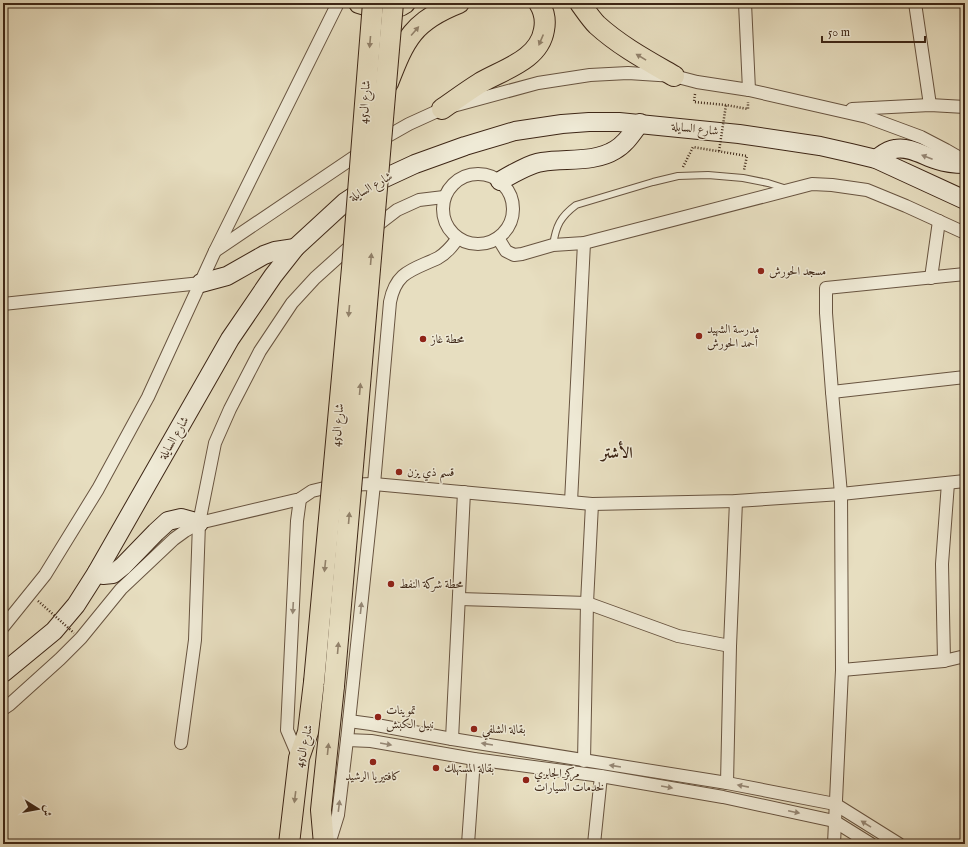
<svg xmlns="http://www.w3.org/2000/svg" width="968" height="847" font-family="'IM FELL English',Amiri,serif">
	<rect width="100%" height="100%" fill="#e7dec0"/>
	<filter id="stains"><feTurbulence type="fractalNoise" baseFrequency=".005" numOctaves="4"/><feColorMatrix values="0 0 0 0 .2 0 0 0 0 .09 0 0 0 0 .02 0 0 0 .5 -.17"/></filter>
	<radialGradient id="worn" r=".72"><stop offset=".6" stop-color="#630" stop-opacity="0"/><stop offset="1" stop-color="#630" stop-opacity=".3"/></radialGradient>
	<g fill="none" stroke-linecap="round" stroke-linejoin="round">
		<g stroke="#685440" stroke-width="8">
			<path id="service" d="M553 245C556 226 560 217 576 205L653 182 678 176 708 175 743 178 768 183 787 189"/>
		</g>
		<g stroke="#685440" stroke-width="14">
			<g id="minor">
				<polyline points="745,3 749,90"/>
				<polyline points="915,3 930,105"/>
				<polyline points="852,109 930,105 965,107"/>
				<polyline points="379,141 409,124 442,109 538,83 590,75 628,73 674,76 697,82 749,90 867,117 921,137 946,150 965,161"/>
				<circle cx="478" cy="209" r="35"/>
				<polyline points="371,230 397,210 419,200 444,197"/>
				<polyline points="498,238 506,251 514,255 522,254 553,245 584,243 812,184 832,185 867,190 906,206 965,233"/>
				<polyline points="215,251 363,151"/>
				<polyline points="931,278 939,221"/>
				<polyline points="3,304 201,283"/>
				<polyline points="832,392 965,377"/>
				<polyline points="571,502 584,243"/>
				<polyline points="459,599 587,603 678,636 730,646"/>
				<polyline points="3,627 45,575 98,489 148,397 215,251 338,3"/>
				<polyline points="944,661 942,564 948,483"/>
				<polyline points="842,670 944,661 965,656"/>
				<polyline points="3,709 9,705 60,659 81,638 121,589 174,539 185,531 199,523 300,499 312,491 337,485 374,484 592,504 736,501 841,494 965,481"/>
				<polyline points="349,721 371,724 452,739 727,783 835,804 899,844"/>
				<polyline points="452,739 464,492"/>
				<polyline points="347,740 371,741 474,759 601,776 723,797 834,821 871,844"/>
				<polyline points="181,743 195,640 199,523 215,443 230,409 260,351 292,303 315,278 355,242"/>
				<polyline points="299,758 287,730 297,521 300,499"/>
				<polyline points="584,761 587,603 592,504"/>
				<polyline points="727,783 730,646 736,501"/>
				<path d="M329 844 338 815 347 740 374 484 390 302C396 271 413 270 438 258 447 253 452 246 458 238"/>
				<polyline points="468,844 474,759"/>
				<polyline points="594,844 601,776"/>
				<polyline points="834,844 842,670 841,494 832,392 826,313 826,288 965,274"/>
			</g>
		</g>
		<g stroke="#3d2616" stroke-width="20">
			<g id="secondary">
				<path d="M876 159C882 155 887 150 895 149 909 146 924 156 937 160 946 163 955 164 965 164"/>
				<path d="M500 181C512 174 529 164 542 162 566 158 594 163 615 150 626 144 633 132 640 123"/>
				<polyline points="201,283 227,276 264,255 275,251 295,248"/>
				<polyline points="97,572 103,575 113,574 123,566 156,532 168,521 181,518 199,523"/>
				<polyline points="3,673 54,631 76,605 97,572 230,339 273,276 295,248 345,202 374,183 415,164 465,146 515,131 562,124 589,122 619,122 739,134 820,146 851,153 876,159 965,200"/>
			</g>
		</g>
		<g stroke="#3d2616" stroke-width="22">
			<g id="primary">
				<path d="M359 3C374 8 391 13 405 3"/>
				<path d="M580 3C585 10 591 19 597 25 620 46 648 61 674 76"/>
				<path d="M388 83C405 39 413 21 459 3"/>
				<path d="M442 109C455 100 467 91 480 83 504 69 539 60 544 30 546 20 544 11 539 3"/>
				<polyline points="289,844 299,758 308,732 314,682"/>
				<polyline points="324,844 321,810 334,686"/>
			</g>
		</g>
		<g stroke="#3d2616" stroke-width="2.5" stroke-dasharray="1 2" stroke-linecap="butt">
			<polyline points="695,94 694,102 726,105 748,109 748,102"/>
			<polyline points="683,167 693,147 747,156 744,170"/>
		</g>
		<use href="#service" stroke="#efead6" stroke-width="6"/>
		<use href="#minor" stroke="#efead6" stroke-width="12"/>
		<use href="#secondary" stroke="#efead6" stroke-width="18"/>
		<use href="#primary" stroke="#e7dec0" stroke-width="20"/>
		<g stroke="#3d2616" stroke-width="22" stroke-linecap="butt">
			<g id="primary-bridge">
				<polyline points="314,682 352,268 373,3"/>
				<polyline points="334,686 393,3"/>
			</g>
		</g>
		<g stroke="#3d2616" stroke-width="2.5" stroke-dasharray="1 2" stroke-linecap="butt">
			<polyline points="719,151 726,105"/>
			<polyline points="38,601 74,633"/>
		</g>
		<use href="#primary-bridge" stroke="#e7dec0" stroke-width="20"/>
	</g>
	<defs><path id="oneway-solid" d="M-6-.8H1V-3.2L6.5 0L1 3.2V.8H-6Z"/></defs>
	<g fill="#92826b">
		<use href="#oneway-solid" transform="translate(415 31) rotate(-49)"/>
		<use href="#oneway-solid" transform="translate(541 40) rotate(113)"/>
		<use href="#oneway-solid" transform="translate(370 42) rotate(95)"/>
		<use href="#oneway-solid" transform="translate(641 57) rotate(-149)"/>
		<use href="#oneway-solid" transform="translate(371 259) rotate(-85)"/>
		<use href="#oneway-solid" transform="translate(349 311) rotate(95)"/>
		<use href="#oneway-solid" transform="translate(360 389) rotate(-85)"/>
		<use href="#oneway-solid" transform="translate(349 518) rotate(-85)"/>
		<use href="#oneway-solid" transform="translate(325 566) rotate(96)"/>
		<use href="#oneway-solid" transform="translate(338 648) rotate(-85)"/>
		<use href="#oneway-solid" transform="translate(328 749) rotate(-84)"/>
		<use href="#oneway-solid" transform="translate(295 797) rotate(97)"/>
	</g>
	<g fill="#968876">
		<use href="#oneway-solid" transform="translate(927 157) rotate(-159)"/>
		<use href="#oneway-solid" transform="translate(293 608) rotate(93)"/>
		<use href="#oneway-solid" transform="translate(361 608) rotate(-84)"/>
		<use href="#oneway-solid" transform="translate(386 744) rotate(10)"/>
		<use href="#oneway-solid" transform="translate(487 744) rotate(-171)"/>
		<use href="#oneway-solid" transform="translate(615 766) rotate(-171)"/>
		<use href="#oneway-solid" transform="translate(743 786) rotate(-169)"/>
		<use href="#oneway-solid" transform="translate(667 787) rotate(10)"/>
		<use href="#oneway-solid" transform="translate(339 806) rotate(-83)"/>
		<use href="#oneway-solid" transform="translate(794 812) rotate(12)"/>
		<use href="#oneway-solid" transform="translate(866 824) rotate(-148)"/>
	</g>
	<g fill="#8f2418" stroke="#efead6" stroke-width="1.5">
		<circle cx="761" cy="271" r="4"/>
		<circle cx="699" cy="336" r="4"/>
		<circle cx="423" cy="339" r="4"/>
		<circle cx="399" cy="472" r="4"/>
		<circle cx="391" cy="584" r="4"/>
		<circle cx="378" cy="717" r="4"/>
		<circle cx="474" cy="729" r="4"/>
		<circle cx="373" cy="762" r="4"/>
		<circle cx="436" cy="768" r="4"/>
		<circle cx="526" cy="780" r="4"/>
	</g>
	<g text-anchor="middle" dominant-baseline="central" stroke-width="3" stroke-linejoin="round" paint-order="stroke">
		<g font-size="12" fill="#3d2616" stroke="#efead6">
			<text transform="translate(365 102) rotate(-86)">شارع ال45</text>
			<text transform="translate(695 129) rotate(6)">شارع السايلة</text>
			<text transform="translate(371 187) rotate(-30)">شارع السايلة</text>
			<text transform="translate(338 425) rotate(-85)">شارع ال45</text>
			<text transform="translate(174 438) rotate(-60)">شارع السايلة</text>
			<text transform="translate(304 746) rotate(-77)">شارع ال45</text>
		</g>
		<g font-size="12" fill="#3d2616" stroke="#efead6" text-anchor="start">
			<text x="769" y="271">مسجد الحورش</text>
			<text x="707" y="329">مدرسة الشهيد<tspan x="707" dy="14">أحمد الحورش</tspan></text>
			<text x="431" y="339">محطة غاز</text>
			<text x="407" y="472">قسم ذي يزن</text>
			<text x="399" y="584">محطة شركة النفط</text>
			<text x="386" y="710">تموينات<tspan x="386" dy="14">نبيل الكبش</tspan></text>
			<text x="482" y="729">بقالة الشلفي</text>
			<text x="444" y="768">بقالة المستهلك</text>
			<text x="534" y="773">مركز الجابري<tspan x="534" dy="14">لخدمات السيارات</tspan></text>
			<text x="373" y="776" text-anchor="middle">كافتيريا الرشيد</text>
		</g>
		<g font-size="16" font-weight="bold" fill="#3d2616" stroke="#efead6">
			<text x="617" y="454">الأشتر</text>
		</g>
	</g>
	<rect width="968" height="847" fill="none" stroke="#e7dec0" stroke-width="16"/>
	<rect x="4" y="4" width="960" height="839" fill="none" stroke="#3d2616" stroke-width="2"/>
	<rect x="8" y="8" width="952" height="831" fill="none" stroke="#3d2616"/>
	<g transform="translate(38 809) rotate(101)" stroke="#efead6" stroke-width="3" paint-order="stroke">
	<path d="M0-3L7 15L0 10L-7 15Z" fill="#3d2616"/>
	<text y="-6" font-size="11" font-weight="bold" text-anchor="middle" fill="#3d2616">ش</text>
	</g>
	<path d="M822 36v6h103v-6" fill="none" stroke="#3d2616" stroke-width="2"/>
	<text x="828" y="36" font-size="12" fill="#3d2616" stroke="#efead6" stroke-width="3" paint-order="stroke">50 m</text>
	<rect width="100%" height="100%" filter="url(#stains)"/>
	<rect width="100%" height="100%" fill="url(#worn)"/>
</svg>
